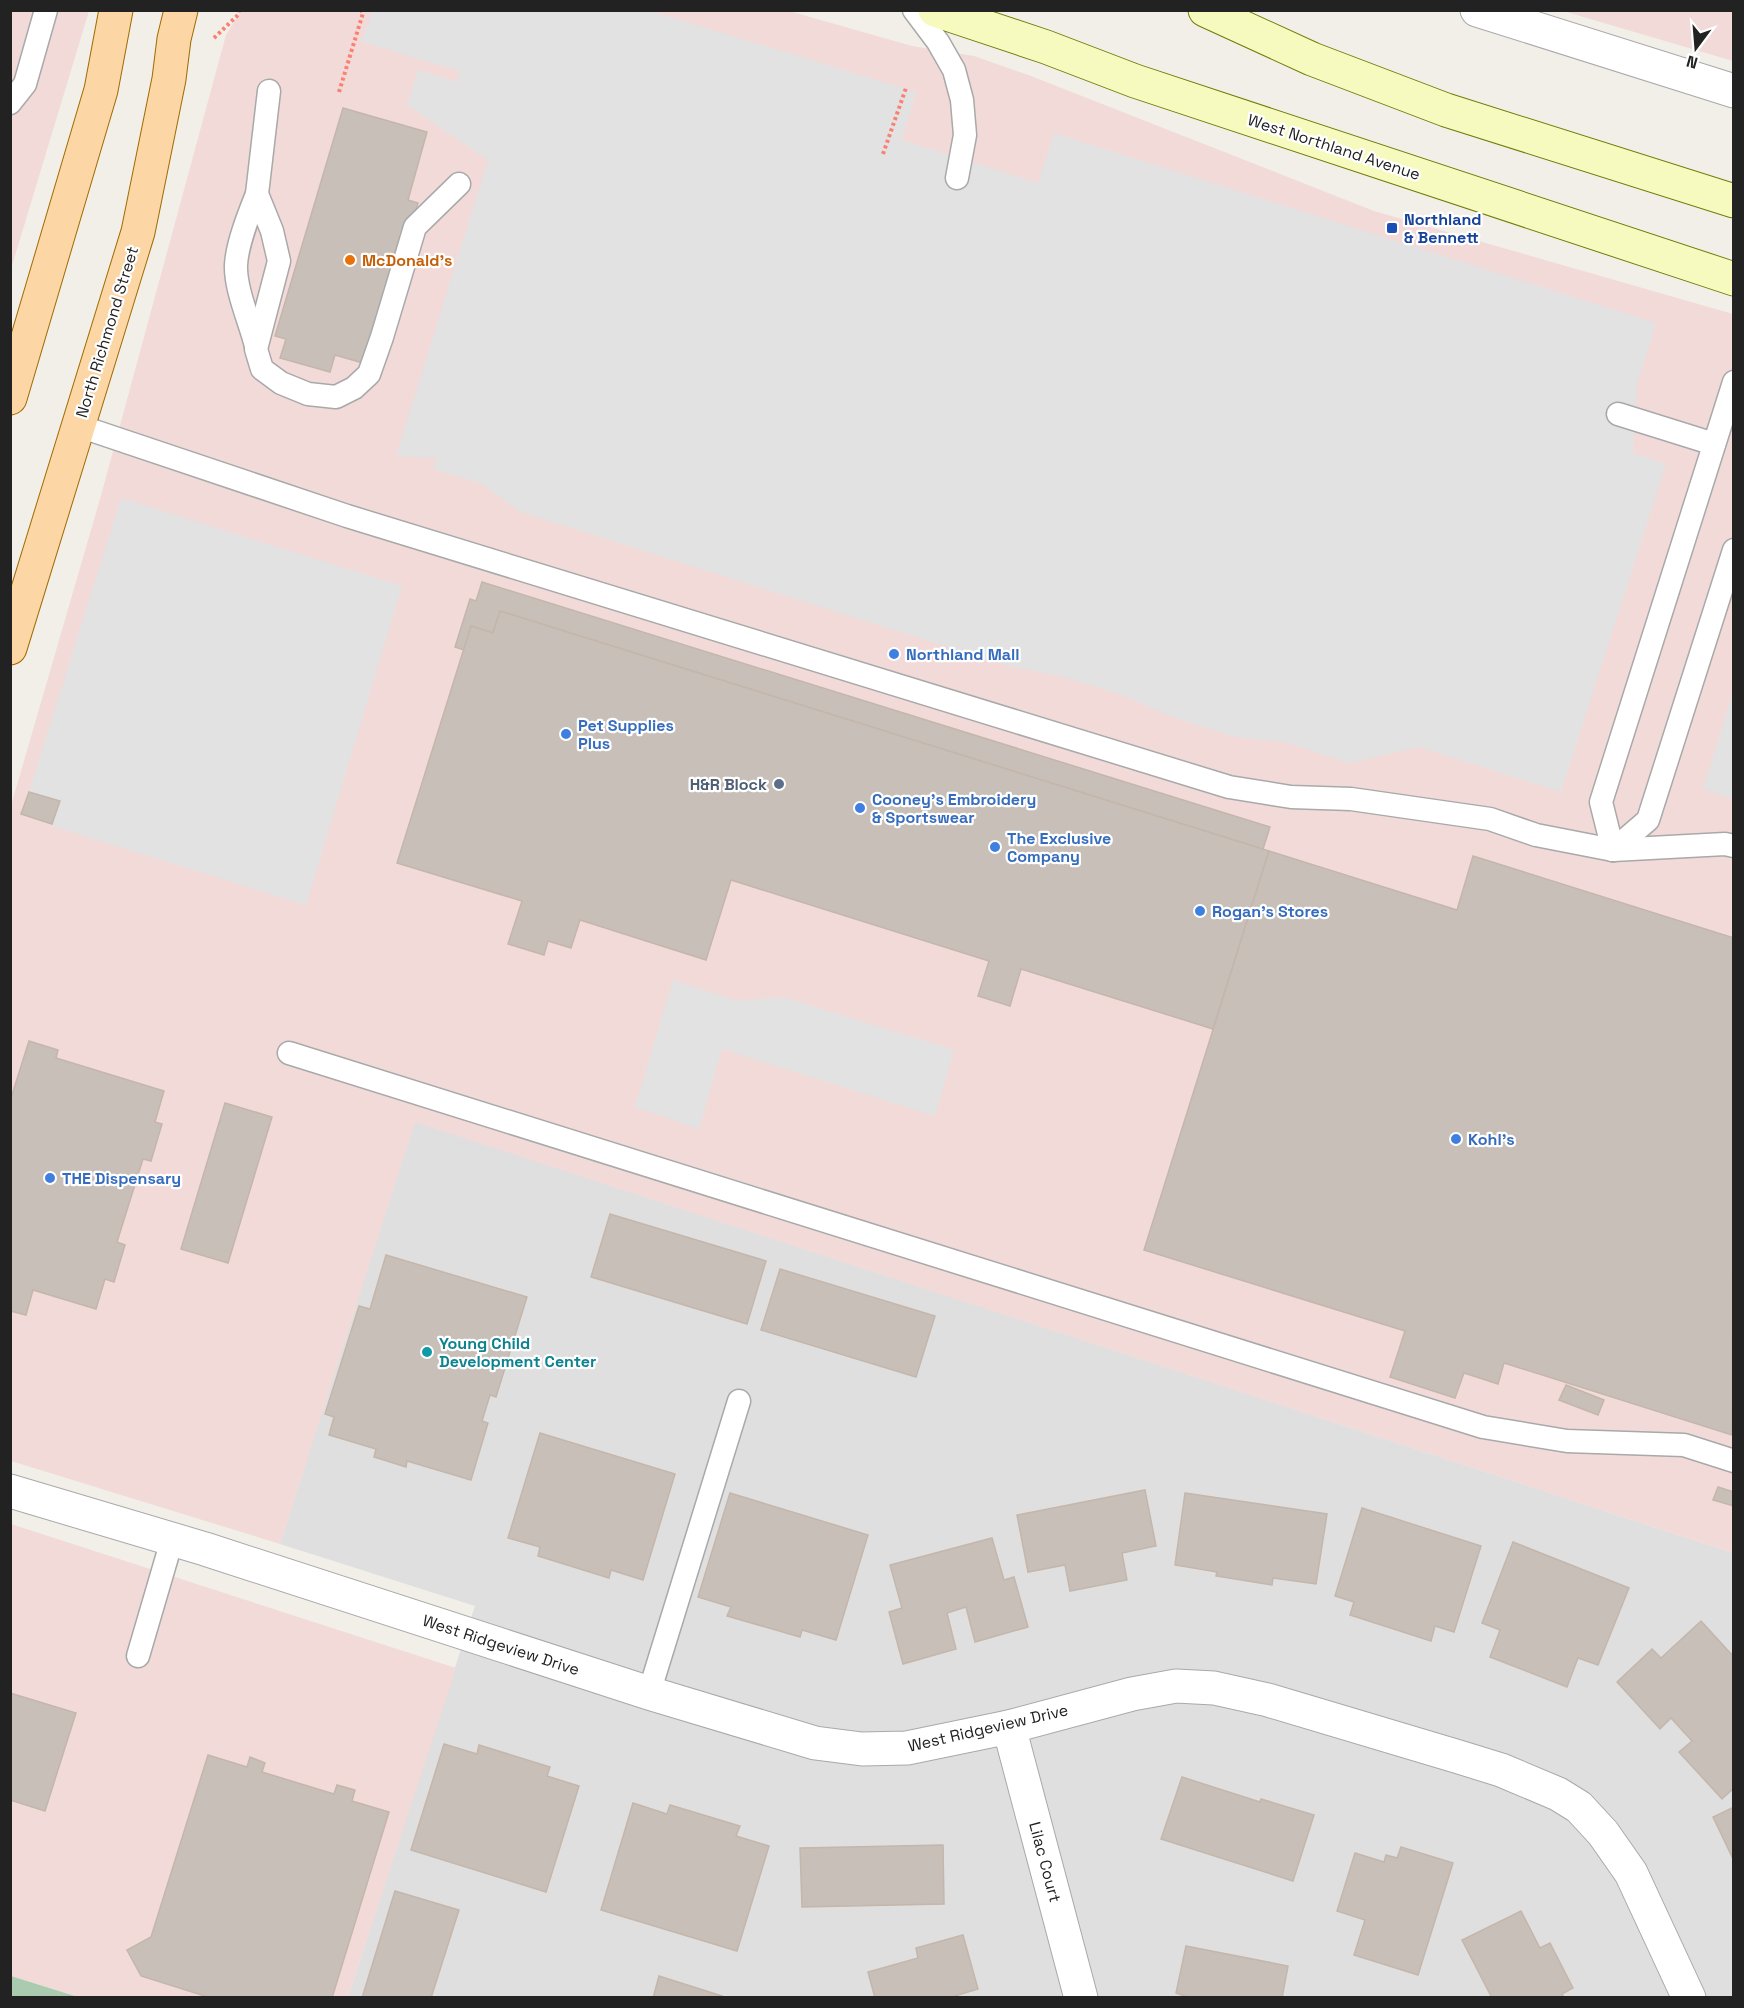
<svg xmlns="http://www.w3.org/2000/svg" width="1744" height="2008" font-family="'Space Grotesk',sans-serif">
	<rect width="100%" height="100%" fill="#f2efe9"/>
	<polygon fill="#e0dfdf" points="414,1121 1733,1553 1733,1997 348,1997 475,1606 280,1544"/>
	<g fill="#f2dad9">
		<polygon points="11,11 89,11 11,269"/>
		<polygon points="241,11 789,11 912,46 974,56 1031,76 1374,211 1733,314 1733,1553 415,1122 280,1544 11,1461 10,809 100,499 226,35"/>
		<polygon points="1563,11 1733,11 1733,61"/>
		<polygon points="11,1524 456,1668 348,1997 78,1997 11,1976"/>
	</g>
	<polygon fill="#aacbaf" points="10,1976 11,1976 78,1997 11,1997"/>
	<g fill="#e2e2e2">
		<polygon points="372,11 650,11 916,92 902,140 1038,183 1054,133 1656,323 1637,384 1633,453 1666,464 1561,792 1419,747 1349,763 1285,742 1235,737 1170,716 1122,695 1061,676 1008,666 521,512 480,483 433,469 437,458 396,456 488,160 407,105 418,70 456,82 460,71 362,42"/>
		<polygon points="121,498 402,586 306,905 52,826 60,801 29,792"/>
		<polygon points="1733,693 1733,799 1703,789"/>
		<polygon points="673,980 737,1001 783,997 954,1050 935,1116 722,1049 699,1129 635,1107"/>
	</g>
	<g fill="#c7bfb8" stroke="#c4b6ab" stroke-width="1.5">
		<polygon points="343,108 427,132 408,200 418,203 385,318 363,363 335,355 330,372 280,358 286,339 275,336"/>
		<polygon points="482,582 1270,827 1263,849 500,611 493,633 471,626 464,650 455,647 470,599 476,601"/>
		<polygon points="500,611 1269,851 1213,1029 1021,969 1010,1006 978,996 989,961 731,880 706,960 580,920 571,948 548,941 544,955 508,944 522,901 397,863 471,626 493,633"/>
		<polygon points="29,792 60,801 52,824 21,814"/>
		<polygon points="1269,851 1457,910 1473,856 1734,938 1732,1435 1504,1363 1498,1384 1464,1373 1455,1398 1390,1377 1405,1331 1144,1250"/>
		<polygon points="29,1041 58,1050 56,1058 164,1091 155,1122 162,1124 151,1161 143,1159 117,1242 125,1245 114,1282 105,1279 96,1309 33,1290 26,1315 10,1311 10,1101"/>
		<polygon points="225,1103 272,1117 228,1263 181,1249"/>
		<polygon points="610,1214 766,1261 747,1324 591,1277"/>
		<polygon points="386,1255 527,1297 496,1397 490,1395 482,1421 488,1423 471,1480 407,1461 406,1467 374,1457 376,1449 329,1435 334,1417 325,1414 359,1306 370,1309"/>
		<polygon points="780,1269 935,1316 916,1377 761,1330"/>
		<polygon points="1566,1385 1604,1400 1598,1415 1559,1400"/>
		<polygon points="540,1433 675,1474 643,1580 611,1570 609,1578 538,1556 540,1547 508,1538"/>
		<polygon points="1718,1487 1734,1492 1734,1506 1713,1500"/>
		<polygon points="1145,1490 1156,1546 1122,1553 1127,1580 1070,1591 1065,1565 1028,1572 1017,1515"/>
		<polygon points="730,1493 868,1535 836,1640 802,1630 800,1637 727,1616 731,1607 698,1597"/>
		<polygon points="1185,1493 1327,1514 1316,1584 1273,1578 1272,1585 1216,1576 1217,1572 1175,1565"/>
		<polygon points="1362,1508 1481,1546 1454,1632 1435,1626 1431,1641 1350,1615 1354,1602 1335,1596"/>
		<polygon points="992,1538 1004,1580 1014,1577 1028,1627 975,1642 966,1607 947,1613 956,1649 903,1664 889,1612 902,1608 890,1565"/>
		<polygon points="1513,1542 1629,1588 1598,1665 1578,1658 1567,1687 1490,1657 1500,1630 1482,1623"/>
		<polygon points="1701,1621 1734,1657 1734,1788 1722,1799 1679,1752 1692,1741 1671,1718 1660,1729 1617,1682 1652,1649 1661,1658"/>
		<polygon points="10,1693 76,1713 45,1811 10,1800"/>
		<polygon points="444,1744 477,1754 479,1745 550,1767 547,1776 579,1786 546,1892 411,1850"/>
		<polygon points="208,1755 247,1767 250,1757 265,1763 262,1772 334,1794 337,1785 355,1790 352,1801 389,1812 332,1998 211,1998 141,1976 127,1950 151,1937"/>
		<polygon points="1182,1777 1260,1802 1261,1799 1314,1815 1293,1881 1161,1839"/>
		<polygon points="633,1803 667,1814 670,1805 740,1826 736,1836 769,1846 737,1951 601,1910"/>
		<polygon points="1734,1807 1734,1861 1713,1817"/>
		<polygon points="943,1845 944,1904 802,1907 800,1848"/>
		<polygon points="1401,1847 1453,1863 1418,1975 1354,1955 1365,1920 1337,1911 1355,1853 1384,1862 1386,1855 1397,1858"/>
		<polygon points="395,1891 459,1910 431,1998 362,1998"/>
		<polygon points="1521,1911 1540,1948 1550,1943 1573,1988 1562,1994 1564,1998 1492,1998 1462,1940"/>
		<polygon points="963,1935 978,1989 948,1998 875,1998 868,1972 918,1958 916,1948"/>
		<polygon points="1186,1946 1288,1966 1282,1998 1190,1998 1176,1993"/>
		<polygon points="659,1976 722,1996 721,1998 653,1998"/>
	</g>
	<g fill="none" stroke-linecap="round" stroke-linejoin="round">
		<g stroke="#a9a9a9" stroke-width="25">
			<g id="lane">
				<polyline points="914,10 938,42 954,70 962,100 965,135 957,178"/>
				<polyline points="269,91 257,194 272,231 279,261 256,349 262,369 281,383 308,394 336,397 354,388 369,374 382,337 415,227 459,184"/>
				<polyline points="10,103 25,84 46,10"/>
				<path d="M256 346C250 322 235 289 236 265 237 244 249 214 257 194"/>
				<polyline points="1618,414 1714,444"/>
				<polyline points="79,426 347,516 1229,787 1291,797 1351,799 1490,819 1536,835 1613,850 1725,844 1734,846"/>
				<polyline points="1613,850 1601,802 1734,382"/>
				<polyline points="1613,850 1648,820 1734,550"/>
				<polyline points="289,1053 1483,1427 1567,1441 1684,1445 1734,1461"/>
				<polyline points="138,1656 172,1540"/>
				<polyline points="649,1693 739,1401"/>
			</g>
		</g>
		<g stroke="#a9a9a9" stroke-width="35">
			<g id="street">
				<polyline points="1477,10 1734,91"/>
				<polyline points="10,1491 205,1549 649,1693 815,1743 862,1749 907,1748 1009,1727 1132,1694 1176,1686 1214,1688 1268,1700 1459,1757 1501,1770 1558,1794 1579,1807 1603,1833 1631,1873 1689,1998"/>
				<polyline points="1009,1727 1081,1998"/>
			</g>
		</g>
		<g stroke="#707d05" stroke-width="35">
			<g id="secondary">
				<polyline points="935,10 1046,47 1135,81 1734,279"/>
				<polyline points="1205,10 1312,59 1446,110 1734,201"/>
			</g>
		</g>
		<g stroke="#a06b00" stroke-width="35">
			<g id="primary">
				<polyline points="10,398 101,90 116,10"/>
				<polyline points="10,648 138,232 169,79 174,39 181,10"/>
			</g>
		</g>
		<g stroke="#fa8072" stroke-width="4" stroke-dasharray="3 3" stroke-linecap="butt">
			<polyline points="214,38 238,15 239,10"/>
			<polyline points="339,92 363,13 361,10"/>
			<polyline points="883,154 906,88"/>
		</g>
		<use href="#lane" stroke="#fff" stroke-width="22"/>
		<use href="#street" stroke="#fff" stroke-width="33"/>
		<use href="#secondary" stroke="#f7fabf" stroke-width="33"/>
		<use href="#primary" stroke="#fcd6a4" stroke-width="33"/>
	</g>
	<rect fill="#1a4fb4" stroke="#fff" stroke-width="2" x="1386" y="222" width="12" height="12" rx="3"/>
	<circle fill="#e8710a" stroke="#fff" stroke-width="2" cx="350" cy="260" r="6"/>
	<g fill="#3f7fe0" stroke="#fff" stroke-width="2">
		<circle cx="894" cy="654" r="6"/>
		<circle cx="566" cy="734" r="6"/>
		<circle cx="860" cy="808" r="6"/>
		<circle cx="995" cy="847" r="6"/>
		<circle cx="1200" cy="911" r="6"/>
		<circle cx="1456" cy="1139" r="6"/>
		<circle cx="50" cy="1178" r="6"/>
	</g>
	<circle fill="#5c6f8a" stroke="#fff" stroke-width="2" cx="779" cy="784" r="6"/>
	<circle fill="#0f9aa8" stroke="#fff" stroke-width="2" cx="427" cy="1352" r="6"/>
	<g text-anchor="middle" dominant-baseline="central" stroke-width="4.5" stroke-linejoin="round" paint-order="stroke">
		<g font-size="16" fill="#222" stroke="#fff">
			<text transform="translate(1334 147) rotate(18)">West Northland Avenue</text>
			<text transform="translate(107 332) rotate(-73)">North Richmond Street</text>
			<text transform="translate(501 1645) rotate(18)">West Ridgeview Drive</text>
			<text transform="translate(988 1728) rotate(-13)">West Ridgeview Drive</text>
			<text transform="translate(1045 1862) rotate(75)">Lilac Court</text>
		</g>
		<g font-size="16" font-weight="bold" fill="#164399" stroke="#fff" text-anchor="start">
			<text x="1404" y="219">Northland<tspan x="1404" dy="18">&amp; Bennett</tspan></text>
		</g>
		<g font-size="16" font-weight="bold" fill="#c56008" stroke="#fff" text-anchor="start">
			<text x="362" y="260">McDonald's</text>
		</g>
		<g font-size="16" font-weight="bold" fill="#366cbe" stroke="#fff" text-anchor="start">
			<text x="906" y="654">Northland Mall</text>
			<text x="578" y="725">Pet Supplies<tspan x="578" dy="18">Plus</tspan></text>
			<text x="872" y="799">Cooney's Embroidery<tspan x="872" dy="18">&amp; Sportswear</tspan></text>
			<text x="1007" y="838">The Exclusive<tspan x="1007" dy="18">Company</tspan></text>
			<text x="1212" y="911">Rogan's Stores</text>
			<text x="1468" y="1139">Kohl's</text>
			<text x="62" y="1178">THE Dispensary</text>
		</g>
		<g font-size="16" font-weight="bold" fill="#4e5e75" stroke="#fff" text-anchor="end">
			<text x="767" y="784">H&amp;R Block</text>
		</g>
		<g font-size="16" font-weight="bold" fill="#0d838f" stroke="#fff" text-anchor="start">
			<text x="439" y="1343">Young Child<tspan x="439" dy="18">Development Center</tspan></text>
		</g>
	</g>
	<rect width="1744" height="2008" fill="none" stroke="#222222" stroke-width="24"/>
	<g transform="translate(1696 48) rotate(196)" stroke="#ffffff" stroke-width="4.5" paint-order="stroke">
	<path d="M0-4.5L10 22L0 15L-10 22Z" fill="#222222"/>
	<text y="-9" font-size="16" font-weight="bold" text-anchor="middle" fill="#222222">N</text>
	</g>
</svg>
